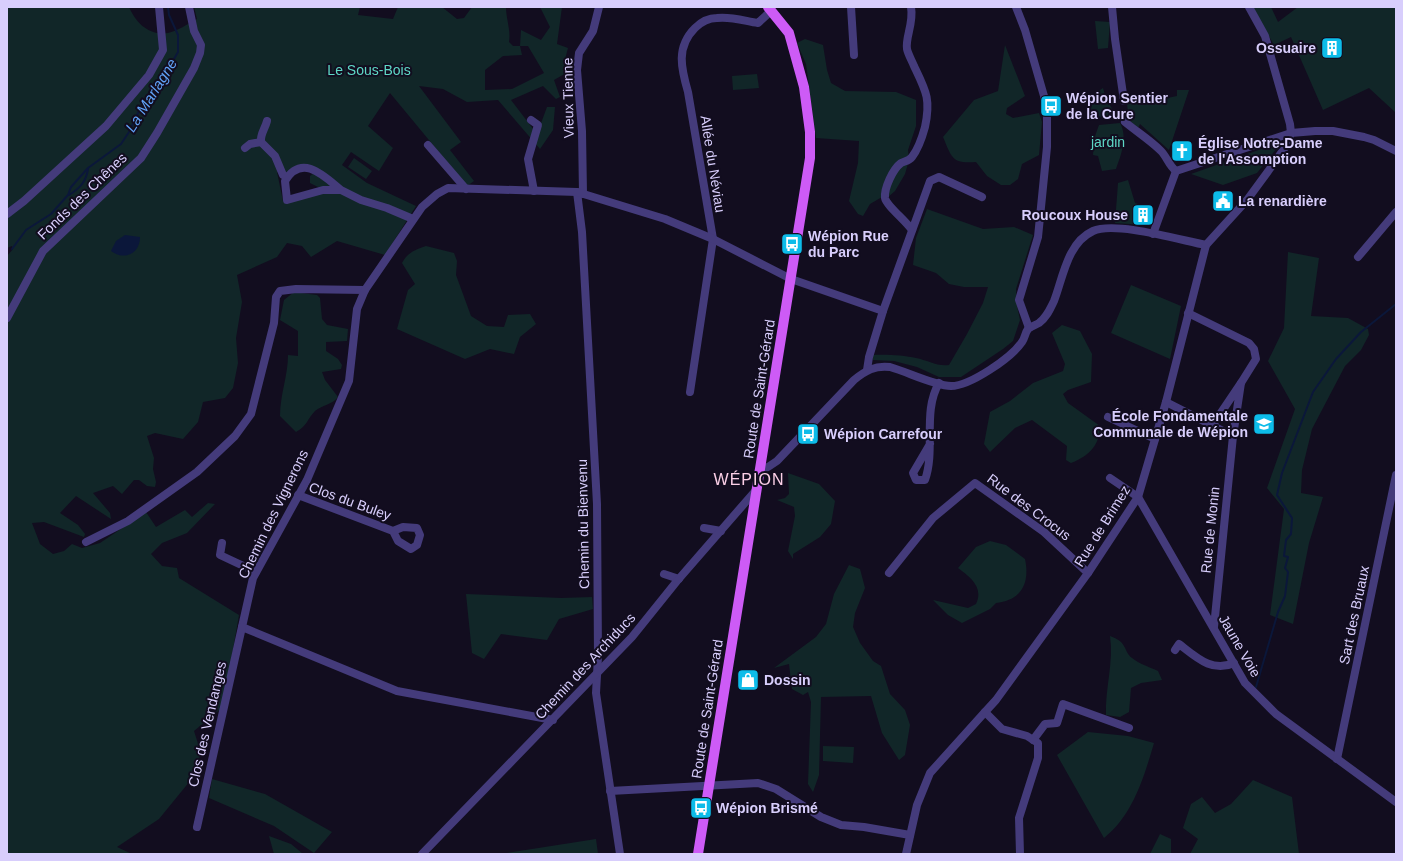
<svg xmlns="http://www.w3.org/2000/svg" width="1403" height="861" font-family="Arial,sans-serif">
	<rect width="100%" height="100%" fill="#120d1f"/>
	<g fill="#112628" fill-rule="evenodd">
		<path d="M7 7H129C136 23 149 36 168 33 177 31 188 24 197 19L194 7H360L358 15 393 19 398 7H442L457 19 464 18 472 7H506C506 19 511 30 509 42L513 46H520L521 30 541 40 550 27 540 7H562L557 44 568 48 564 63 568 72 554 80 560 97 556 99 543 86 511 100 537 134 547 107H555L553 130 540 149 498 100 467 102 443 89 419 86 461 142 450 150 474 181 467 186 390 93 368 126 393 148 379 171 351 152 342 165 367 183 416 206 385 255 337 241 311 257 302 246 287 243 277 257 237 275 242 302 236 338 238 363 233 388 225 398 203 402 198 422 183 439 155 433 147 436 154 458 153 469 156 482 155 487 147 486 139 480H134L122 494 113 486 93 493 110 513 111 519 76 496 60 513 78 525 85 534 84 537 44 522 32 523 40 544 53 554 64 551 72 544 82 548 100 543 146 512 156 527 185 510 192 517 208 503 215 504 187 533 162 543 151 554 162 566 177 568 179 578 239 615 223 707 194 731 201 753 190 781 159 819 117 847 132 854H7V256L13 249 12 246 7 248ZM520 46H528L544 73 512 89 485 90V70L503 56 522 55ZM305 167 316 171 310 176V183L322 189 283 201 277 172 287 177Z"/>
		<polygon points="1252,7 1271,7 1278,22 1298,7 1396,7 1396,113 1369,88 1323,110 1291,37 1274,45"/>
		<polygon points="1095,21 1110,22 1108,48 1098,49"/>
		<polygon points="805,39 823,45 827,70 831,83 845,91 896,92 916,100 916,126 908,150 909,160 905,174 895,191 888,197 882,197 870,204 863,216 858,214 849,201 858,163 859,141 816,138 806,64 797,43"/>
		<path d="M1005 45 1025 96 1007 108 1006 114 1013 118 1039 113 1042 122 1039 155 1022 164 1018 179 1010 185H1001L987 176 976 162C952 164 952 158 943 137L974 100 998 91Z"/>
		<polygon points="757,74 759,88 733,90 732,76"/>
		<polygon points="1103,88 1106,99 1118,118 1091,116 1089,97"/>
		<polygon points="1177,90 1189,90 1169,150 1140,124 1138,128 1129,120 1127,104 1143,103 1177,96"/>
		<path d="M1120 123C1128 137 1121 155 1116 169L1102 171 1098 156 1093 155 1094 139 1099 125Z"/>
		<polygon points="1273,145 1277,148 1257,173 1223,185 1191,174"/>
		<polygon points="354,158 372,171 366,179 348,167"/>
		<polygon points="1128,180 1135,203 1154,209 1144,225 1115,223 1118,183"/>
		<path d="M927 209 983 229 1014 227 1033 235 1016 289 1017 306 1020 320 1013 341 1003 349 961 377H939L917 367 894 361 873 360 872 355C884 354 904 355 916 358 927 360 938 367 949 365L967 334 983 303 988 287H964L949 284 936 273 913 265 916 238Z"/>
		<path d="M426 246 454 253 457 261 456 275 471 316 487 326 504 327 508 315 530 314 536 324 520 337 514 354 490 349 465 359 397 329 408 290 415 284 402 263C408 252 415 250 426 246Z"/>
		<polygon points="1288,252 1319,258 1311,316 1348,318 1368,329 1369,335 1361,350 1345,366 1312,429 1302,470 1301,493 1323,497 1309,543 1293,624 1270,615 1284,509 1267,488 1295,409 1268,361 1284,328"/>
		<polygon points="1131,285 1181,306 1170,359 1111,333"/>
		<path d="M294 292 317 295 320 298 322 319 327 325 348 329 347 341 326 342V351L338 359 342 365 341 369 322 372 325 380 338 397C332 405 322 405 315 411 307 419 308 425 296 432L280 416C280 394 288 376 288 355L298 356V331L280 320 284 300Z"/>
		<path d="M1062 325 1080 331 1092 354 1091 382 1068 390 1063 394 1068 403 1100 426C1100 445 1089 456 1071 463L1066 460 1067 446 1032 420 1015 428 990 452 984 444 990 412 1010 401 1033 383 1063 371 1065 364 1052 333Z"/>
		<polygon points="788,473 819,484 835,501 831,524 820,537 793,554 793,559 788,551 795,516 794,507 777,500 785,498 789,494"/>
		<path d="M990 541 1006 545 1025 559C1030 583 1022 600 996 603L990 609 962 623 948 615 933 600 968 608 976 604C984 587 970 577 958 568L976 547Z"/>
		<polygon points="849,565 860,569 865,588 855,613 853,627 860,643 873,661 881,666 890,694 905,710 910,725 905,755 899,760 882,733 871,696 821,697 819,775 813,792 808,784 811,702 808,692 803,695 792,689 789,664 774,668 816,637 826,624 834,594"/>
		<polygon points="466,594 561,598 592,597 593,609 559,619 547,640 501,634 484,659 472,653"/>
		<path d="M1110 636C1128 642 1123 651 1132 658 1139 664 1150 667 1158 671L1162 680 1141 683 1131 688 1129 712 1120 717 1106 715C1105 688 1114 662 1110 636Z"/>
		<path d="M1088 732 1128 736 1154 743C1144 777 1133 815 1104 838L1057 755Z"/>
		<polygon points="823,746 854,747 853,763 823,761"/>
		<polygon points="212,779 265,794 332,832 314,853 274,826 209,798"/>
		<polygon points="1253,780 1292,797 1299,854 1190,854 1198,839 1183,828 1191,804 1202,797 1215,813 1231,804"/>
		<polygon points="1160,834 1171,839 1171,854 1150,854"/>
		<polygon points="269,836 291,844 303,854 274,854"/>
		<polygon points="596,839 598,854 500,854"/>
	</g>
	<path fill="#0b173a" d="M125 235 140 237C140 254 124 261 111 251L116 241Z"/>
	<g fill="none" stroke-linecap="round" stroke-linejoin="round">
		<g stroke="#0b173a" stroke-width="2">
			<path d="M69 195C80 188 86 182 88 169"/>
			<polyline points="12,249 26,230 51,214 68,195 71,187 88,168 121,144 129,132 139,111 153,95 178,52 178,35 169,15 168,7"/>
			<polyline points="1256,687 1278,612 1285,596 1288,572 1285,568 1288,557 1284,556 1286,540 1291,534 1292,518 1277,495 1282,473 1313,392 1336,359 1361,332 1396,304"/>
		</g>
		<g stroke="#443b7b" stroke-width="8">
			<polyline points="851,7 854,55"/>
			<path d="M911 7C914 23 905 38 907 49 908 54 912 61 914 66 926 91 931 99 925 127 922 138 919 148 912 157 909 161 905 161 901 163 893 169 884 188 885 198 886 205 906 221 912 230"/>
			<polyline points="1016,7 1025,30 1044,96 1047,109 1047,147 1038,237 1019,300 1029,328"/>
			<polyline points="1112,7 1115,39 1124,101"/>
			<polyline points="531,120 538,125 528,159 534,191"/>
			<path d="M267 121C265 129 260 134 261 142L275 156 283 175 287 177"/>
			<path d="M1125 122C1137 132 1150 140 1161 151 1167 157 1169 166 1176 171"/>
			<polyline points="428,145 466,189"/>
			<polyline points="245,148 250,144 261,142"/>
			<path d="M341 190C324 176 302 153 285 181L287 200 323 190H341L361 200 387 208 413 219"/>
			<polyline points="577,192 582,232 597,504 598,657 596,693 620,854"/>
			<polyline points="583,194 582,131 577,70 579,53 593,31 599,7"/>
			<polyline points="7,214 24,201 106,126 149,75 163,50 159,7"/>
			<polyline points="1153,234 1176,171 1291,133 1315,131 1333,131 1364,137 1374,140 1396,151"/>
			<polyline points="1358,257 1396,212"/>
			<polyline points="1188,313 1249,343 1254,349 1256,359 1241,383"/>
			<polyline points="7,318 43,251 141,158 157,133 194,68 200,53 201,45 194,31 189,7"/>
			<polyline points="867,370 869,357 883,311 930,181 939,177 982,197"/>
			<path d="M690 392 713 239 688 92C681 68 676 47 695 28 701 22 709 18 717 18 730 16 745 21 758 23L771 11"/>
			<polyline points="1166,402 1233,436 1214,627"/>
			<polyline points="1108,417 1155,439"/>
			<polyline points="1212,426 1241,383 1233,436"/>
			<path d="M930 444 913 473 916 480H925C936 449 922 412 939 383"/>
			<path d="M760 469 768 467 777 461 854 380C865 371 875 365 890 367 908 372 933 385 951 386 970 386 1011 358 1022 342 1025 338 1025 333 1028 329 1031 326 1036 325 1039 323 1047 317 1050 309 1054 301 1063 278 1067 243 1093 231 1115 221 1180 240 1206 245"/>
			<polyline points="1110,478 1138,497 1245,683 1276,714 1396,802"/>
			<polyline points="298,495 393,531 403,527 417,528 420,535 417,545 411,549 398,541 393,531"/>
			<polyline points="704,528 721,531"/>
			<polyline points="86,542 128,521 197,472 235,436 251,414 274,323 276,297 280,291 296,289 365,290"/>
			<polyline points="222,543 220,555 256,572"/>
			<polyline points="889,573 933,518 975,483 1044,532 1088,573"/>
			<polyline points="664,574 679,579"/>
			<path d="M1175 650 1179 644C1196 657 1212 673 1234 663"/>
			<polyline points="553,720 397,691 242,627 253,578 307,480 349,381 357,309 365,290 422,207 437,194 448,188 577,192 665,219 713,239 791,279 883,311"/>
			<polyline points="1033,740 1045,724 1057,723 1063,704 1129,728"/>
			<polyline points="1337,759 1396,475"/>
			<polyline points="610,791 758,783 776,789 821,817 841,825 864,827 910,835"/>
			<polyline points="197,827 242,627"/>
			<polyline points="422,854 632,637 677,581 757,489"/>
			<polyline points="906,854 917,805 930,773 985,712"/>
			<polyline points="1020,854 1019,818 1038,758 1038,743 1027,736 1002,729 985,712 996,700 1088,573 1138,497 1166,402 1206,245 1247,200 1269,170 1286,146 1291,133 1290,124 1265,36 1249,7"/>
		</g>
		<polyline stroke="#cd5bf6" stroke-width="10" points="698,854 810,158 810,132 804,87 789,33 768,7"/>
	</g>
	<defs>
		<g id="building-square" transform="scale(1.15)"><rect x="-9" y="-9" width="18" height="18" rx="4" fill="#0dbce9" stroke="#120d1f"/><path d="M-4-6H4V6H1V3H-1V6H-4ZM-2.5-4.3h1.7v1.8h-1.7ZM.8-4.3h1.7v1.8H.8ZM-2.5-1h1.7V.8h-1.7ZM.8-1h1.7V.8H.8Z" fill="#fff"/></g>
		<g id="bus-square" transform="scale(1.15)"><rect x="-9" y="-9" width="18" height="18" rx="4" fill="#0dbce9" stroke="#120d1f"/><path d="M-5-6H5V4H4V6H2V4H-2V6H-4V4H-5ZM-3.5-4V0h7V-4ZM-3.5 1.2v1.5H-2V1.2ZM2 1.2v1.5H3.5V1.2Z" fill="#fff"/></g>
		<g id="church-square" transform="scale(1.15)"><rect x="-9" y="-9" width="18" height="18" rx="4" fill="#0dbce9" stroke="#120d1f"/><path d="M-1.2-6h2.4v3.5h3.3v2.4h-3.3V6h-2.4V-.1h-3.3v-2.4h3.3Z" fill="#fff"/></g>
		<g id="civic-square" transform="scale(1.15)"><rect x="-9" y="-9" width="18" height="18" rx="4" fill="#0dbce9" stroke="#120d1f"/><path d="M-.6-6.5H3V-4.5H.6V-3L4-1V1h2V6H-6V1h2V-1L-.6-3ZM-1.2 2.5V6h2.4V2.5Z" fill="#fff"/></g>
		<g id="school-square" transform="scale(1.15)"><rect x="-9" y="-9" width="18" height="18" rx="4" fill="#0dbce9" stroke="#120d1f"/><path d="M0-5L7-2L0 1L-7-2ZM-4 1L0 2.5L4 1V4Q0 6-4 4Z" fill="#fff"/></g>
		<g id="shop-square" transform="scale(1.15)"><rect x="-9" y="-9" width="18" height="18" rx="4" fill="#0dbce9" stroke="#120d1f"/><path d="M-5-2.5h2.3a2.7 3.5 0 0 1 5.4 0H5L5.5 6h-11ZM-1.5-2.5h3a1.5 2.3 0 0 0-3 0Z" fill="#fff"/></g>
	</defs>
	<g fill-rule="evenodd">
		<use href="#building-square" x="1332" y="48"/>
		<use href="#bus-square" x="1051" y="106"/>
		<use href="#church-square" x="1182" y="151"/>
		<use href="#civic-square" x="1223" y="201"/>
		<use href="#building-square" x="1143" y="215"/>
		<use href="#bus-square" x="792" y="244"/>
		<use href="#school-square" x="1264" y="424"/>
		<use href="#bus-square" x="808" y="434"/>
		<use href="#shop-square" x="748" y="680"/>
		<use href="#bus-square" x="701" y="808"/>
	</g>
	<g text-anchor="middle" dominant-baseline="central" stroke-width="4" stroke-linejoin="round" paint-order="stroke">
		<g font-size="14" font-weight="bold" fill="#d8cefc" stroke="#120d1f" text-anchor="start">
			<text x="1316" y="48" text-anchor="end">Ossuaire</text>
			<text x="1066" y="98">Wépion Sentier<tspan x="1066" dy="16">de la Cure</tspan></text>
			<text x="1198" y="143">Église Notre-Dame<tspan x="1198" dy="16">de l'Assomption</tspan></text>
			<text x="1238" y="201">La renardière</text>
			<text x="1128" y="215" text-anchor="end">Roucoux House</text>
			<text x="808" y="236">Wépion Rue<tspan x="808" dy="16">du Parc</tspan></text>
			<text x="1248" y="416" text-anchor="end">École Fondamentale<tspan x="1248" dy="16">Communale de Wépion</tspan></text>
			<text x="824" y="434">Wépion Carrefour</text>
			<text x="764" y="680">Dossin</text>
			<text x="716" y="808">Wépion Brismé</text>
		</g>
		<g font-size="14" fill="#5ed8c6" stroke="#120d1f">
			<text x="369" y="70">Le Sous-Bois</text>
			<text x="1108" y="142">jardin</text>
		</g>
		<g font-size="14" fill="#d8cefc" stroke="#120d1f">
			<text transform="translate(568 98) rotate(-91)">Vieux Tienne</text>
			<text transform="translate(713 164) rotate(81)">Allée du Néviau</text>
			<text transform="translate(82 196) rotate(-44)">Fonds des Chênes</text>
			<text transform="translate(759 389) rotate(-81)">Route de Saint-Gérard</text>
			<text transform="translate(350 501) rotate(20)">Clos du Buley</text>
			<text transform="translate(1029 507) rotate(37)">Rue des Crocus</text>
			<text transform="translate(273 514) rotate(-64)">Chemin des Vignerons</text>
			<text transform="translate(583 524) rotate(-91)">Chemin du Bienvenu</text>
			<text transform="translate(1102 526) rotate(-58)">Rue de Brimez</text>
			<text transform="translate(1210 530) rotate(-84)">Rue de Monin</text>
			<text transform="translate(1354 615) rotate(-78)">Sart des Bruaux</text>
			<text transform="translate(1240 646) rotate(60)">Jaune Voie</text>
			<text transform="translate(585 666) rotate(-47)">Chemin des Archiducs</text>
			<text transform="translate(707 709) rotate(-81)">Route de Saint-Gérard</text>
			<text transform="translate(207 724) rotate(-77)">Clos des Vendanges</text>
		</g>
		<g font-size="15" font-style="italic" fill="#61a2f7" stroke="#120d1f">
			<text transform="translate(151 95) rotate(-58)">La Marlagne</text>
		</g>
		<g font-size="16" letter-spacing="1" fill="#fcd0e7" stroke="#120d1f">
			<text x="749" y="479">WÉPION</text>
		</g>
	</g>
	<rect width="1403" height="861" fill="none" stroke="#d8cefc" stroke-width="16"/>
</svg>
